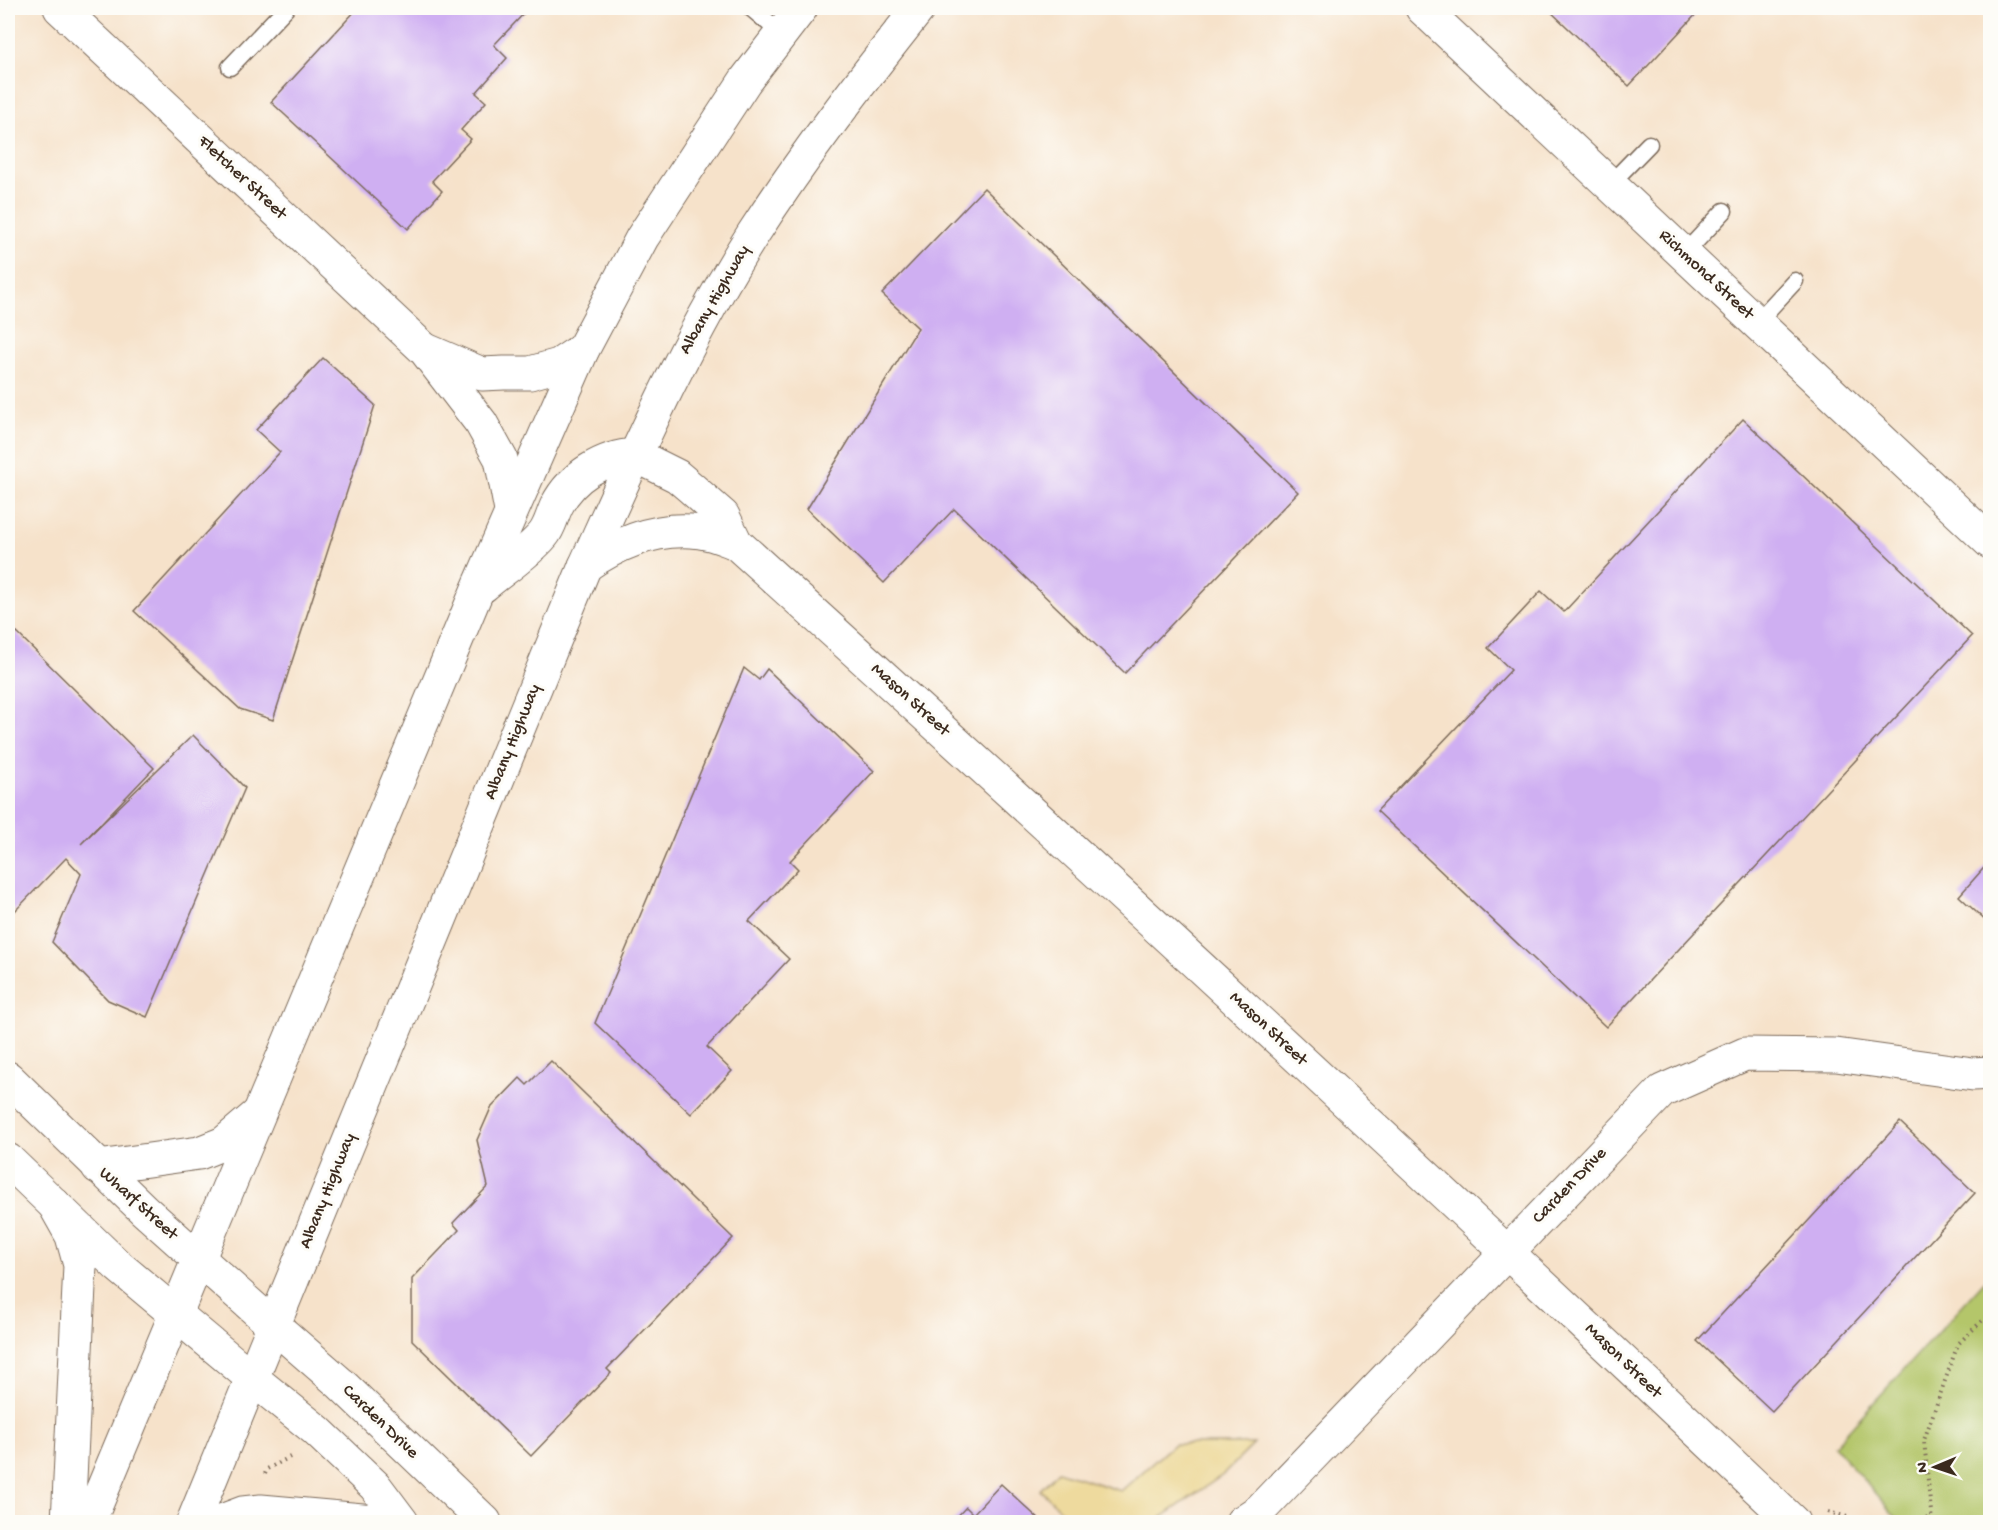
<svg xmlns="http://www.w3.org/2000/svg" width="1998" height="1530" font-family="'Gochi Hand',sans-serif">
	<rect width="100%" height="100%" fill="#fdfcf7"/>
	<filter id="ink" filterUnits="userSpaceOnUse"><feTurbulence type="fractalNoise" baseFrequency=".0167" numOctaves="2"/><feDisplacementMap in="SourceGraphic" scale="12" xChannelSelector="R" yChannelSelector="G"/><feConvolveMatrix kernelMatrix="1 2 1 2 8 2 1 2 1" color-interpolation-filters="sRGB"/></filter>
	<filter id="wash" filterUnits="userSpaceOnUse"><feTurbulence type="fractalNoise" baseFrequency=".008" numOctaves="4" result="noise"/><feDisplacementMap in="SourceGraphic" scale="24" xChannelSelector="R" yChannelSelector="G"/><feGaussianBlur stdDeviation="1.35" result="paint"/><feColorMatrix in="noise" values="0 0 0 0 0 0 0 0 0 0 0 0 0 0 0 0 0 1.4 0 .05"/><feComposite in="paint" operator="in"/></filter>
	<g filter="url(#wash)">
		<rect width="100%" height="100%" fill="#f6e2ca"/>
		<polygon fill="#b4c66a" stroke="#787844" stroke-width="1.5" points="1990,1275 1990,1522 1900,1522 1834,1446"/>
		<polygon fill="#eeda9e" stroke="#94825e" stroke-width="1.5" points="1174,1444 1254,1444 1224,1474 1155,1522 1074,1522 1040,1490 1058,1471 1121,1491"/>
		<g id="blocks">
			<g fill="#cfaff2">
				<polygon points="358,8 529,8 494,45 507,58 476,93 486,102 461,130 471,139 432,181 442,191 408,229 271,102"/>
				<polygon points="1547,8 1702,8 1629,86"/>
				<polygon points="984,188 1298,492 1125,673 954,509 884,583 807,509 918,328 882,294"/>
				<polygon points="323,358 375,405 273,720 240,709 134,611 280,452 256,430"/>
				<polygon points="1743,419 1972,636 1606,1027 1377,811 1511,670 1488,648 1541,591 1564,612"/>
				<polygon points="8,624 154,768 81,844 193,735 245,788 147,1017 108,1000 52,942 81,874 66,858 15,911 8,903"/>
				<polygon points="744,668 759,680 767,669 874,771 790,861 798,869 749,921 789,959 707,1047 732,1071 691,1114 595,1023"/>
				<polygon points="1990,861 1990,925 1959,896"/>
				<polygon points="551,1061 733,1238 607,1369 611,1373 531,1456 412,1340 412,1279 459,1230 453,1223 488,1186 477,1140 491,1108 520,1078 527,1085"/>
				<polygon points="1900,1122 1975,1193 1772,1411 1697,1341"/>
				<polygon points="1001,1484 1042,1522 952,1522 966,1507 973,1514"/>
			</g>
		</g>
	</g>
	<g filter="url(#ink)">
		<use href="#blocks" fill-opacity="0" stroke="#7c6a5a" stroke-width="1.5"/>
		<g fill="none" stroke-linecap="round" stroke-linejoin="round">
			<g stroke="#7c6a5a" stroke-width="19">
				<g id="service">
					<polyline points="751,8 782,34"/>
					<polyline points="230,67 286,8"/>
					<polyline points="1610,184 1649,144"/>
					<polyline points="1684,254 1724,211"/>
					<polyline points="1757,322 1795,281"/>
				</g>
			</g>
			<g stroke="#7c6a5a" stroke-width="35">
				<g id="minor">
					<polyline points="60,8 425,350 481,423 501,459 511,511"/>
					<polyline points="1422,8 1990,542"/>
					<polyline points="426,350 482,374 504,373 530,373 559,365 583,349"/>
					<path d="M635 455 677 476 690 487 723 516 736 543C1092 865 1445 1191 1793 1522"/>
					<path d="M585 566C618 543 658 526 700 532 712 533 725 539 736 543"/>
				</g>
			</g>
			<g stroke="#7c6a5a" stroke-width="35">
				<g id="tertiary">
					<polyline points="273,1325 341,1384 485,1522"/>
					<polyline points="252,1378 316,1430 375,1486 402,1522"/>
					<polyline points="1242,1522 1260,1510 1662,1091 1745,1054 1836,1055 1973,1074 1990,1073"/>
				</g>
			</g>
			<g stroke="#7c6a5a" stroke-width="35">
				<g id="secondary">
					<polyline points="8,1078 144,1210 273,1325"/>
					<polyline points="8,1160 117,1265 252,1378"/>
				</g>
			</g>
			<g stroke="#7c6a5a" stroke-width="35">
				<g id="trunk">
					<path d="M483 586C502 570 527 554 543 535 550 527 552 515 557 505 572 476 603 457 635 455"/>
					<polyline points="98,1167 199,1153 224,1143 257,1115"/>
					<polyline points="54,1204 72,1236 80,1265 68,1522"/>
					<polyline points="89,1522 477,591 583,349 642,238 745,81 801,8"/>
					<path d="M193 1522 585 566C636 453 686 339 753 234 804 155 861 81 919 8"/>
					<polyline points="219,1522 243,1513 261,1511 385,1522"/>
				</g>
			</g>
			<g stroke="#7c6a5a" stroke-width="4" stroke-dasharray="1.5 4.5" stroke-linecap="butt">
				<polyline points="265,1474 267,1469 290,1457"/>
				<polyline points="1828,1512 1868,1522"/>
				<polyline points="1896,1522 1931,1518"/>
				<polyline points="1932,1522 1924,1440 1958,1344 1990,1313"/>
			</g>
			<use href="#service" stroke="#fff" stroke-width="16"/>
			<use href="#minor" stroke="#fff" stroke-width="33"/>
			<use href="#tertiary" stroke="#fff" stroke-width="33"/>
			<use href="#secondary" stroke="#fff" stroke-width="33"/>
			<use href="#trunk" stroke="#fff" stroke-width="33"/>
		</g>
	</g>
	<g text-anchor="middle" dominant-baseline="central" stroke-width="6" stroke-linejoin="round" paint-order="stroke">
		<g font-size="18" fill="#3b2a1e" stroke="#fdfcf7">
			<text transform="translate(242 178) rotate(43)">Fletcher Street</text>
			<text transform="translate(1706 275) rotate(43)">Richmond Street</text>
			<text transform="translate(715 300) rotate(-60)">Albany Highway</text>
			<text transform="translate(910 700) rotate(42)">Mason Street</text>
			<text transform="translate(513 742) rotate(-68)">Albany Highway</text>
			<text transform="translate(1268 1029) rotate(43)">Mason Street</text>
			<text transform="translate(1570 1186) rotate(-46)">Carden Drive</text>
			<text transform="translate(328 1191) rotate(-68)">Albany Highway</text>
			<text transform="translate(138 1204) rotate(42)">Wharf Street</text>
			<text transform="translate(1623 1361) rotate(44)">Mason Street</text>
			<text transform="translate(380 1422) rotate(44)">Carden Drive</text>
		</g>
	</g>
	<rect width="1998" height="1530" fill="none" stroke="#fdfcf7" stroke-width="30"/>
	<g transform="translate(1935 1467) rotate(268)" stroke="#fdfcf7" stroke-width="4.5" paint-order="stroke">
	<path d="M0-4.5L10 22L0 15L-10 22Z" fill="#3b2a1e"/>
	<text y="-9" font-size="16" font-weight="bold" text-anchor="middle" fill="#3b2a1e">N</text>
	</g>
</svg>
